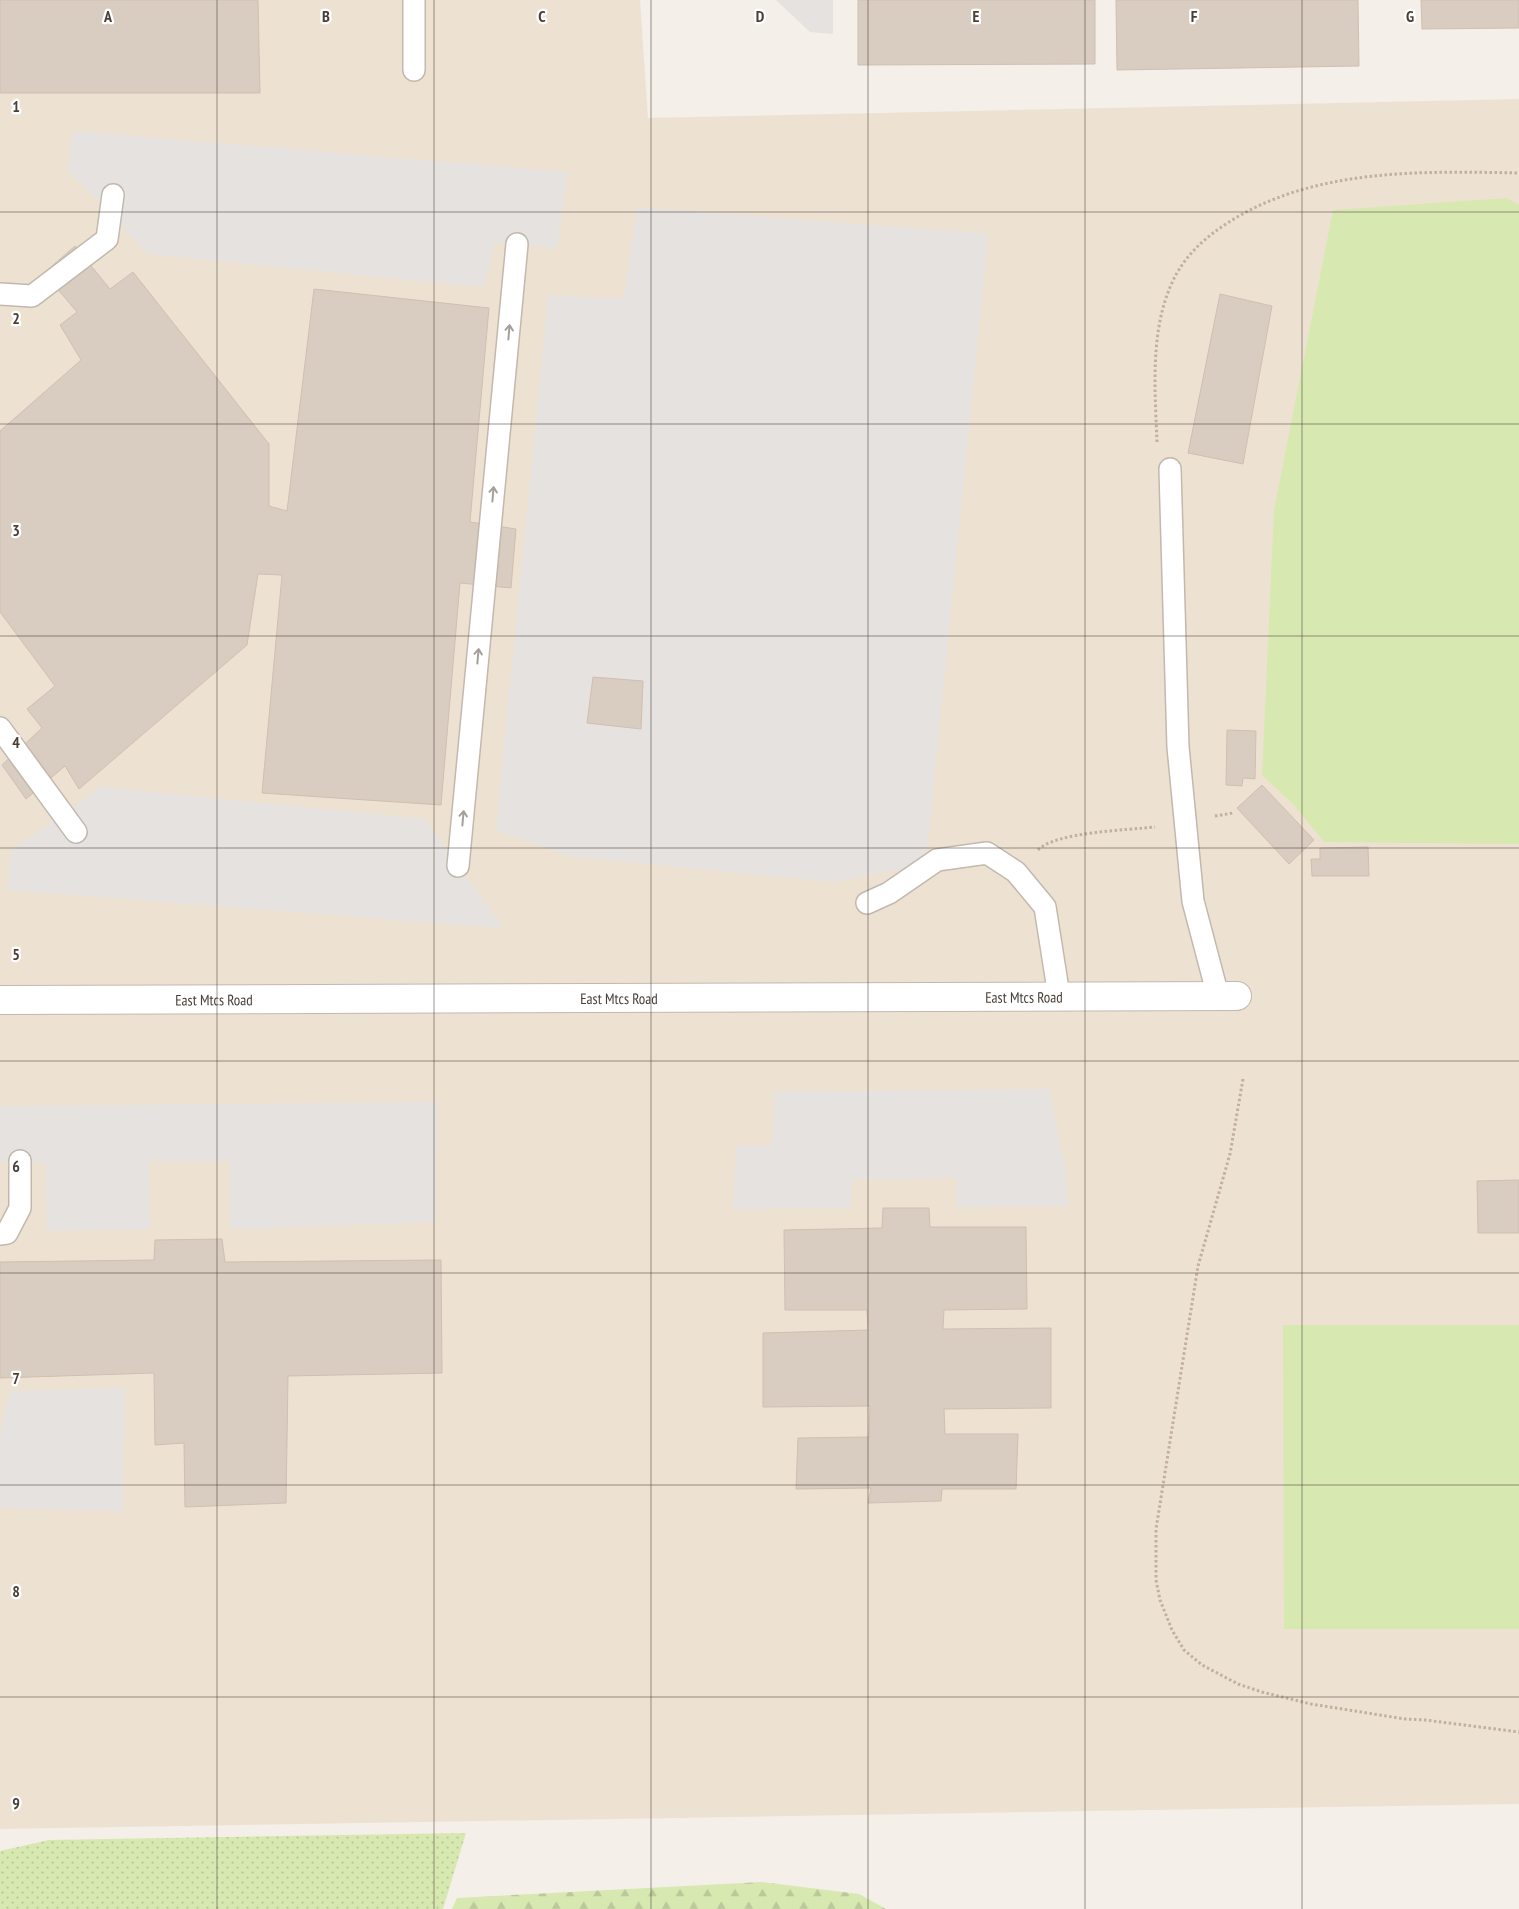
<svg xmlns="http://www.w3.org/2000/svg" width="1519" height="1909" font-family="'PT Sans Narrow',sans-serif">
	<defs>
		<pattern id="grass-dots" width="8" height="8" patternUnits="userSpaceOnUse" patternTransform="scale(1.25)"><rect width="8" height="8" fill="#d8e8b1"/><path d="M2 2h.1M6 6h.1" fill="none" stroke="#bbc899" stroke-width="1.8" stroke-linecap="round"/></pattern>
		<pattern id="forest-firs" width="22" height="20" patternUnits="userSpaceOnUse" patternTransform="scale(1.25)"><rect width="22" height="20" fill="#d8e8b1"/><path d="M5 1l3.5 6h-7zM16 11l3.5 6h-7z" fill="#bbc899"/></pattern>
	</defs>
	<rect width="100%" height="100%" fill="#f4efe8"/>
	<polygon fill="#ede2d2" points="0,0 640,0 648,118 1519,99 1519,1804 0,1829"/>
	<polygon fill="url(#grass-dots)" points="466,1833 443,1909 0,1909 0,1851 49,1840"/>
	<polygon fill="url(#forest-firs)" points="762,1882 859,1894 886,1909 452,1909 457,1898"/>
	<g fill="#d8e8b1">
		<polygon points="1507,198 1519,205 1519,844 1324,842 1294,805 1262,775 1274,510 1333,210"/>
		<polygon points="1283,1325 1519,1325 1519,1629 1284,1629"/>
	</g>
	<g fill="#e5e2e0">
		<polygon points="776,0 833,0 833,34 810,32"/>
		<polygon points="73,131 568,172 557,249 495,242 484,287 148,254 68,170"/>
		<polygon points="637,207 988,234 926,864 834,882 569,856 496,830 548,296 624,298"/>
		<polygon points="102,787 425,819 503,928 7,890 11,851"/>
		<polygon points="1049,1089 1066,1174 1068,1206 956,1207 957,1178 852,1180 850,1208 733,1209 736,1146 772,1145 775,1092"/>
		<polygon points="438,1102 435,1222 230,1229 230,1161 149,1161 150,1229 47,1231 46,1162 0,1162 0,1106"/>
		<polygon points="125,1388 122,1511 0,1508 0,1437 9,1391"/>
	</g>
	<g fill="#d9ccc0" stroke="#d1bfb1">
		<polygon points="0,0 258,0 260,93 0,93"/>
		<polygon points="858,0 1095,0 1095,64 858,65"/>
		<polygon points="1116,0 1358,0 1359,66 1117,70"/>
		<polygon points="1421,0 1519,0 1519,28 1422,29"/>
		<polygon points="75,246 110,289 133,272 269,444 269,506 287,511 314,289 489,308 470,522 516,529 511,588 460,583 441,805 262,793 282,575 258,574 247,645 79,789 65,766 26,799 2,765 42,728 27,709 55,686 0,612 0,431 81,360 60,325 77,312 44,273"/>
		<polygon points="1220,294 1272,306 1243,464 1188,453"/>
		<polygon points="593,677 643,681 641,729 587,723"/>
		<polygon points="1227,730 1256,731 1255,779 1243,778 1242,786 1226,785"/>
		<polygon points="1262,785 1314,840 1289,864 1237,808"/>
		<polygon points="1368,847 1369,876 1312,876 1311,859 1320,859 1320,848"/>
		<polygon points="1519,1180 1519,1233 1478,1233 1477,1181"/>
		<polygon points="883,1208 929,1208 930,1227 1026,1227 1027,1309 944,1310 943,1329 1051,1328 1051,1408 944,1409 945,1434 1018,1434 1016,1489 942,1489 941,1501 868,1503 871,1488 796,1489 798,1438 869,1437 870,1406 763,1407 763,1333 868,1330 867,1310 785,1310 784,1230 882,1228"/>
		<polygon points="222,1239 225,1262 441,1260 442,1373 288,1376 286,1503 185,1507 184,1443 155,1445 154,1373 0,1378 0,1262 154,1260 155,1240"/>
	</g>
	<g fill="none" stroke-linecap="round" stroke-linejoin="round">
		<g stroke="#c3b8ae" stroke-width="24">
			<g id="lane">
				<polyline points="414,70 414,0"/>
				<polyline points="0,294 32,296 107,239 113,195"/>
				<polyline points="1170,469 1178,747 1193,901 1218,996"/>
				<polyline points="0,728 76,832"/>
				<polyline points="458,866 517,244"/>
				<polyline points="867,903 889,893 937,860 987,853 1016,872 1045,907 1059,996"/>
				<polyline points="0,1234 7,1233 20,1208 20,1161"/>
			</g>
		</g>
		<g stroke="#c3b8ae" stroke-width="30">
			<g id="street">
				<path id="s1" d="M0 1000 1237 996"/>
			</g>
		</g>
		<g stroke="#c2af9c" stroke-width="3" stroke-dasharray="2.5 2.5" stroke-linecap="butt">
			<path d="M1157 442C1155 391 1150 333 1171 285 1183 257 1204 238 1229 222 1314 168 1422 171 1519 173"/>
			<polyline points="1215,816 1233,813"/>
			<path d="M1038 850C1055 832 1128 830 1155 827"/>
			<polyline points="1243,1079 1230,1154 1198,1266 1156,1529 1156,1580 1160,1600 1172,1630 1184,1650 1202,1665 1238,1684 1262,1692 1311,1704 1405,1719 1425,1720 1519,1732"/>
		</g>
		<use href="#lane" stroke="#fff" stroke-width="21"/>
		<use href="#street" stroke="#fff" stroke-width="28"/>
	</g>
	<defs><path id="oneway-shaft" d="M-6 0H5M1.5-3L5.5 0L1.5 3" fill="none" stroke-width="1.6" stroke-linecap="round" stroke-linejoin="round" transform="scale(1.25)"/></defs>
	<g stroke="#a49f9b">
		<use href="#oneway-shaft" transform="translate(509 332) rotate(-85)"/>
		<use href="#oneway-shaft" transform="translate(493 494) rotate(-85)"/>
		<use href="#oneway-shaft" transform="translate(478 656) rotate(-85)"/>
		<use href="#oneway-shaft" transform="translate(463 818) rotate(-85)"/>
	</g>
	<path fill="none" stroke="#483f37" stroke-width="1" stroke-opacity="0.55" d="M217 0V1909M434 0V1909M651 0V1909M868 0V1909M1085 0V1909M1302 0V1909M0 212H1519M0 424H1519M0 636H1519M0 848H1519M0 1061H1519M0 1273H1519M0 1485H1519M0 1697H1519"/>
	<g text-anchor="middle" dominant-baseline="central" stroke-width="4.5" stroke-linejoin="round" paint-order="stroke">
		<g font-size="15" fill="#483f37" stroke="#fff">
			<text stroke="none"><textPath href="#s1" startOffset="1024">East Mtcs Road</textPath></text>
			<text stroke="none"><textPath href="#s1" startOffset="619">East Mtcs Road</textPath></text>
			<text stroke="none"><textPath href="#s1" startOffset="214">East Mtcs Road</textPath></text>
		</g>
	</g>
	<g font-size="16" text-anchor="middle" font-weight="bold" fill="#483f37" stroke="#fff" stroke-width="4.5" stroke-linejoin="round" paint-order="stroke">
		<text x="108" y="22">A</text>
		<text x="326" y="22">B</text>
		<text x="542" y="22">C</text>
		<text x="760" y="22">D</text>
		<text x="976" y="22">E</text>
		<text x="1194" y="22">F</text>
		<text x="1410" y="22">G</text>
		<text x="16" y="112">1</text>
		<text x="16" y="324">2</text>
		<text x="16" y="536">3</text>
		<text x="16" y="748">4</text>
		<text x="16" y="960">5</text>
		<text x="16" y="1172">6</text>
		<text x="16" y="1384">7</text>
		<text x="16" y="1597">8</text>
		<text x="16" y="1809">9</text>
	</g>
</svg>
